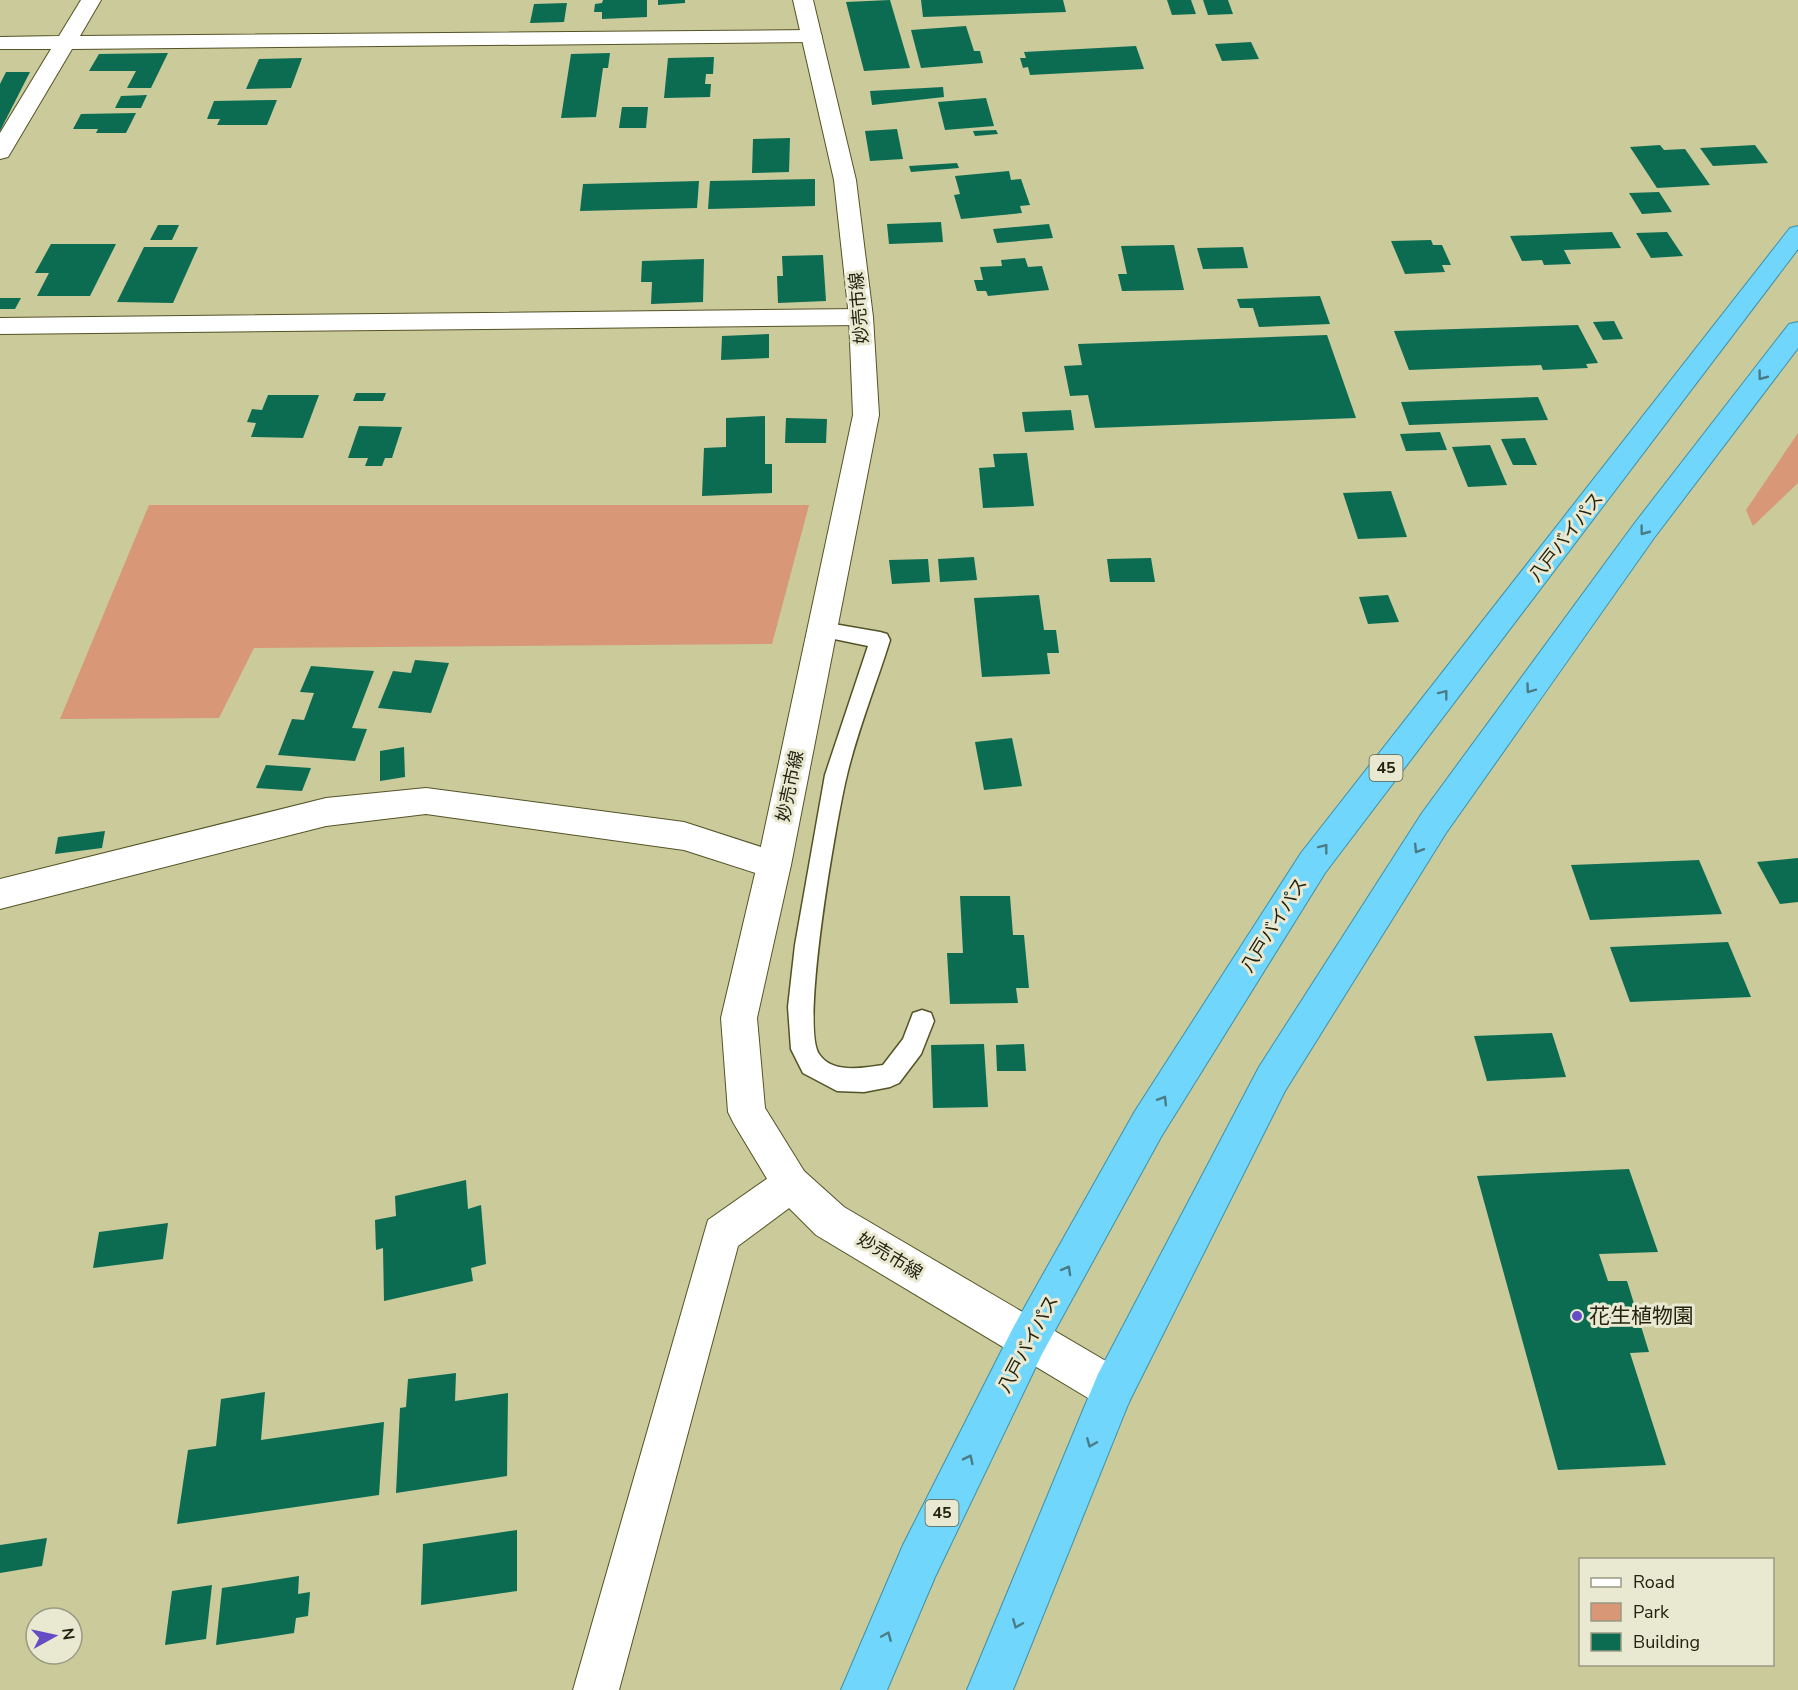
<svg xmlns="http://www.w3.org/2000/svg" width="1798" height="1690" font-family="'Nunito Sans','Noto Sans JP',sans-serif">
	<rect width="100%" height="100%" fill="#caca9a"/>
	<g fill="#d89777">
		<polygon points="1798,433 1798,483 1753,526 1746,510"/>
		<polygon points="149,505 809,505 772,644 254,648 219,718 60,719"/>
	</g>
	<g fill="#0b6c52">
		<polygon points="603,0 647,0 647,17 602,19 602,12 594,12 595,4 602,3"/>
		<polygon points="658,0 685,0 685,3 658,5"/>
		<polygon points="890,0 910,68 864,71 846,2"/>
		<polygon points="921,0 1063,0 1066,12 923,17"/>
		<polygon points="1167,0 1191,0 1196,14 1172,15"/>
		<polygon points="1203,0 1228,0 1233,14 1208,15"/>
		<polygon points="567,3 564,22 530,23 534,4"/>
		<polygon points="966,26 974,51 980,51 983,63 921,68 911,30"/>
		<polygon points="1251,42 1259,59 1222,61 1215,44"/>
		<polygon points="1136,46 1144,69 1030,75 1028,67 1023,68 1020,58 1026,58 1024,52"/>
		<polygon points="168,53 151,88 127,88 136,71 89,71 99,54"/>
		<polygon points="610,53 608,68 603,68 596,117 561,118 571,54"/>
		<polygon points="714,57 713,74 706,74 705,84 711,84 710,97 664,98 668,58"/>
		<polygon points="302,58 291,88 246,89 259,59"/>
		<polygon points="6,72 30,72 0,131 0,84"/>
		<polygon points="943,87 944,97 872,105 870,91"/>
		<polygon points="147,95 141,108 115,108 121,96"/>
		<polygon points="986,98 994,126 945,130 938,102"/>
		<polygon points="277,100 267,125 217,125 220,119 207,119 214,101"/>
		<polygon points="622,107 648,107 646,128 619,128"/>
		<polygon points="136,113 126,133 96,133 98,129 73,129 81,114"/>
		<polygon points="897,129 903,159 870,161 865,131"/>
		<polygon points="996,130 998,134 975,136 973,131"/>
		<polygon points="790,138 789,172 752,173 753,139"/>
		<polygon points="1660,145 1664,150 1685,149 1710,185 1657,188 1630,147"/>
		<polygon points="1755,145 1768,163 1713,166 1700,148"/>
		<polygon points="957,163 959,168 911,172 909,166"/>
		<polygon points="1009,171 1011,180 1021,179 1030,205 1020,206 1022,213 961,219 954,195 960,194 955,176"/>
		<polygon points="815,179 815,206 708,209 710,181"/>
		<polygon points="699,181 697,208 580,211 583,184"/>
		<polygon points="1659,192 1672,212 1642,214 1629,193"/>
		<polygon points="941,222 943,242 889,244 887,224"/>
		<polygon points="1049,224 1053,238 997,243 993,229"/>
		<polygon points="158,225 179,225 172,240 150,240"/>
		<polygon points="1612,232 1621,248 1564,250 1571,264 1544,265 1542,260 1522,261 1510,236"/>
		<polygon points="1667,232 1683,256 1651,258 1636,233"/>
		<polygon points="1431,240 1433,245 1442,245 1451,265 1442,265 1445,272 1405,274 1391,241"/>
		<polygon points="51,244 116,244 90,296 37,296 49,273 35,273"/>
		<polygon points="1174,245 1184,290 1122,291 1118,274 1127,274 1121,246"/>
		<polygon points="144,247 198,247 173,303 117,302"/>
		<polygon points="1243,247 1248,268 1203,269 1197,248"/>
		<polygon points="823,255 826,301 778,303 777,276 783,276 782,256"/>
		<polygon points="1025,258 1028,267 1042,266 1049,290 988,296 986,291 977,291 974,280 983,280 980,267 1002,266 1001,260"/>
		<polygon points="704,259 703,302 651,304 652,282 641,282 642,261"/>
		<polygon points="1320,296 1330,324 1259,327 1253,308 1240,308 1237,299"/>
		<polygon points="0,298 21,298 15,309 0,309"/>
		<polygon points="1614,321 1623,339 1603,340 1593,322"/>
		<polygon points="1578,325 1598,363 1586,364 1588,368 1543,370 1541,365 1409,370 1394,331"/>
		<polygon points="769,334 769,358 721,360 722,336"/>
		<polygon points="1327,335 1356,418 1095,428 1088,395 1070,396 1064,366 1082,365 1078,344"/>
		<polygon points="356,393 386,393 383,401 353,401"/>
		<polygon points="268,395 319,395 303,438 251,437 256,423 247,422 252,409 262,410"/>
		<polygon points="1538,397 1548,420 1409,425 1401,402"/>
		<polygon points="1071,410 1074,430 1025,432 1022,412"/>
		<polygon points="765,416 765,464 772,464 772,493 702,496 704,448 726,447 726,418"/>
		<polygon points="786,418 827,419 826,443 785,443"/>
		<polygon points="359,426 402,427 392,458 385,458 382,466 365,466 368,458 348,458"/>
		<polygon points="1440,432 1447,450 1406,451 1400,434"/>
		<polygon points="1525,438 1537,465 1513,465 1501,439"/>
		<polygon points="1490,445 1507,485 1468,487 1452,447"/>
		<polygon points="1027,453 1034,506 983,508 979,468 995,467 993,454"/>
		<polygon points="1391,491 1407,537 1358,539 1343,493"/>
		<polygon points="974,557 977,580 940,582 938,559"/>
		<polygon points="1151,558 1155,582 1110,582 1107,559"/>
		<polygon points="928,559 930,582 892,584 889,560"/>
		<polygon points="1039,595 1044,630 1056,630 1059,653 1047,653 1050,674 982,677 974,598"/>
		<polygon points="1388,595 1399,622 1368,624 1359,597"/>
		<polygon points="415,660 449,663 431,713 378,708 393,671 411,673"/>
		<polygon points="311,666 374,671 352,728 367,729 355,761 278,755 292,719 304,720 314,693 300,692"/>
		<polygon points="1012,738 1022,786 984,790 975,742"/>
		<polygon points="404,747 405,777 380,781 380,751"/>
		<polygon points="266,765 311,768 302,791 256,788"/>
		<polygon points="105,831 102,848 55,854 58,837"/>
		<polygon points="1798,858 1798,902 1780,904 1757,862"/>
		<polygon points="1699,860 1722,914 1590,920 1571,865"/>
		<polygon points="960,896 1010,896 1013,935 1024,935 1029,988 1016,988 1018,1003 950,1004 947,953 963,953"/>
		<polygon points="1728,942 1751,997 1630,1002 1610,947"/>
		<polygon points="1552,1033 1566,1077 1487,1081 1474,1036"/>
		<polygon points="984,1044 988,1107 933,1108 931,1045"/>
		<polygon points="1024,1044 1026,1071 997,1071 996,1045"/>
		<polygon points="1629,1169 1658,1252 1599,1254 1608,1281 1627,1281 1649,1352 1630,1353 1666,1465 1558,1470 1477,1176"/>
		<polygon points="466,1180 468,1209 481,1205 486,1264 471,1268 473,1281 384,1301 383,1248 376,1250 375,1220 396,1216 395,1196"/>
		<polygon points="168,1223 163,1259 93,1268 99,1232"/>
		<polygon points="456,1373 455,1401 508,1393 507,1476 396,1493 400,1408 406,1407 408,1379"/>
		<polygon points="265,1392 261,1440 384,1422 379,1495 177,1524 188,1450 216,1446 221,1399"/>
		<polygon points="517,1530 517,1591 421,1605 423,1544"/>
		<polygon points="47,1538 42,1566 0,1573 0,1545"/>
		<polygon points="299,1576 298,1594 310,1592 308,1616 296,1618 294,1633 216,1645 222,1588"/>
		<polygon points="212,1585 206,1639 165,1645 172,1591"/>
	</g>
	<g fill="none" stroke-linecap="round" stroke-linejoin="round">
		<g stroke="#545327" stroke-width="3">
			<path id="service" d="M822 622 880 632 887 634 890 640C876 685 858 729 847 775 837 816 800 1026 819 1054 832 1074 863 1068 883 1065L903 1039 913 1013 922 1010 931 1013 934 1021 921 1054 899 1083 890 1087 864 1092 837 1091 803 1073 791 1049 788 1007 795 945 825 775 868 646 815 635 812 630 815 625Z"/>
		</g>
		<g stroke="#545327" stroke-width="2">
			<g id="minor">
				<polygon points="81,0 101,0 80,36 812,30 819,32 822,36 819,40 812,42 72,49 11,152 8,157 0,159 0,133 51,49 0,49 0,37 59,36"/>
				<polygon points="861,309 870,311 873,317 870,323 861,325 0,334 0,318"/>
				<polygon points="426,788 684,822 786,855 791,865 786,875 774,879 684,850 426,814 326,826 0,909 0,879 326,798"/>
				<polygon points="791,1165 804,1171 810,1184 804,1197 738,1246 619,1690 573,1690 708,1220 778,1171"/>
			</g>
		</g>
		<g stroke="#545327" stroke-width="2">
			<polygon id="secondary" points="793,0 813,0 856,180 873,317 879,415 791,865 757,1018 765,1108 804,1171 844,1207 1128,1374 1134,1389 1128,1404 1113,1410 1098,1404 816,1235 778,1197 734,1124 728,1112 721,1018 757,865 853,415 849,317 834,180"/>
		</g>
		<g stroke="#3e90a9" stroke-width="2">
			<g id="trunk">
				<polygon points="1798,226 1798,249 1325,873 1161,1137 1042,1354 935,1577 887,1690 841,1690 903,1545 1014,1326 1135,1111 1301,853 1790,228"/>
				<polygon points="1798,322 1798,348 1654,538 1446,833 1285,1091 1129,1402 1013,1690 967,1690 1098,1374 1259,1067 1422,813 1634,524 1789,324"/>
			</g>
		</g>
		<use href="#service" fill="#fff" fill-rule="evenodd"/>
		<use href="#minor" fill="#fff" fill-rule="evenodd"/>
		<use href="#secondary" fill="#fff" fill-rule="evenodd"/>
		<use href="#trunk" fill="#70d6fc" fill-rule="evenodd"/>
	</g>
	<defs><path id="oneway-chevron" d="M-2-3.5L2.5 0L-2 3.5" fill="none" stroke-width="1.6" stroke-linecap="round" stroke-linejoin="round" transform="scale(1.5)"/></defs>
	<g stroke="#4a7c86">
		<use href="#oneway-chevron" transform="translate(1762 376) rotate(127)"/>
		<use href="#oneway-chevron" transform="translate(1644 531) rotate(127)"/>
		<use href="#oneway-chevron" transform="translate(1530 689) rotate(126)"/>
		<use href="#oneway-chevron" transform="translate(1444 694) rotate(-52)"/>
		<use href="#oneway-chevron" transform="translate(1324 848) rotate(-52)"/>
		<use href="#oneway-chevron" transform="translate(1418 849) rotate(122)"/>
		<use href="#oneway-chevron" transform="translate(1163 1100) rotate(-58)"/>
		<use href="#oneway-chevron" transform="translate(1067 1270) rotate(-61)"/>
		<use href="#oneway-chevron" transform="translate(1091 1443) rotate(112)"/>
		<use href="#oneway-chevron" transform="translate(969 1459) rotate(-64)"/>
		<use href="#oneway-chevron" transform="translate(1017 1624) rotate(112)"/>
		<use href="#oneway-chevron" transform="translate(887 1636) rotate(-67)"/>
	</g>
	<circle fill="#654bc4" stroke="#e9e9d1" stroke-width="2" cx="1577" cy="1316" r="6"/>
	<g text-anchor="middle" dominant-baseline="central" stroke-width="6" stroke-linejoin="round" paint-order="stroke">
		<g fill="#e9e9d1" stroke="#5e5e4a" stroke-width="1.5">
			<rect x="1369.5" y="755" width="33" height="26" rx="4.5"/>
			<rect x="925.5" y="1500" width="33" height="26" rx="4.5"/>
		</g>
		<g font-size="16" font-weight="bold" fill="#232310">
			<text x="1386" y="768">45</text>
			<text x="942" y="1513">45</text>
		</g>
		<g font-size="18" fill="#232310" stroke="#e9e9d1">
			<text transform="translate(859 308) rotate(-95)">妙売市線</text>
			<text transform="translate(1566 537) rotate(-52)">八戸バイパス</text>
			<text transform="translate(790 786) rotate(-78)">妙売市線</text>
			<text transform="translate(1274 925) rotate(-58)">八戸バイパス</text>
			<text transform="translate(890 1256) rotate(31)">妙売市線</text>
			<text transform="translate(1028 1344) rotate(-62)">八戸バイパス</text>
		</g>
		<g font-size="21" fill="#232310" stroke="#e9e9d1" text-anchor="start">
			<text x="1589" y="1316">花生植物園</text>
		</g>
	</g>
	<rect x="1579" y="1558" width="195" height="108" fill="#e9e9d1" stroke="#9a9a84" stroke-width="1.5"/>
	<rect x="1591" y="1578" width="30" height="9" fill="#ffffff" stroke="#9a9a84" stroke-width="1.5"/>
	<text x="1633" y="1588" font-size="18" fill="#232310">Road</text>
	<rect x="1591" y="1603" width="30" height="18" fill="#d89777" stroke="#9a9a84" stroke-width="1.5"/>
	<text x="1633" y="1618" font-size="18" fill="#232310">Park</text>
	<rect x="1591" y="1633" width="30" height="18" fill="#0b6c52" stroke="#9a9a84" stroke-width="1.5"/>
	<text x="1633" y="1648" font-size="18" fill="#232310">Building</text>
	<g transform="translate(54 1636) rotate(82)"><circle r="28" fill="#e9e9d1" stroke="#9a9a84" stroke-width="1.5"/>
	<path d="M0-4.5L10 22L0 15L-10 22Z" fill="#654bc4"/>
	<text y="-9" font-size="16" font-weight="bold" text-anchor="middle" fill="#232310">N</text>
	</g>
</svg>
